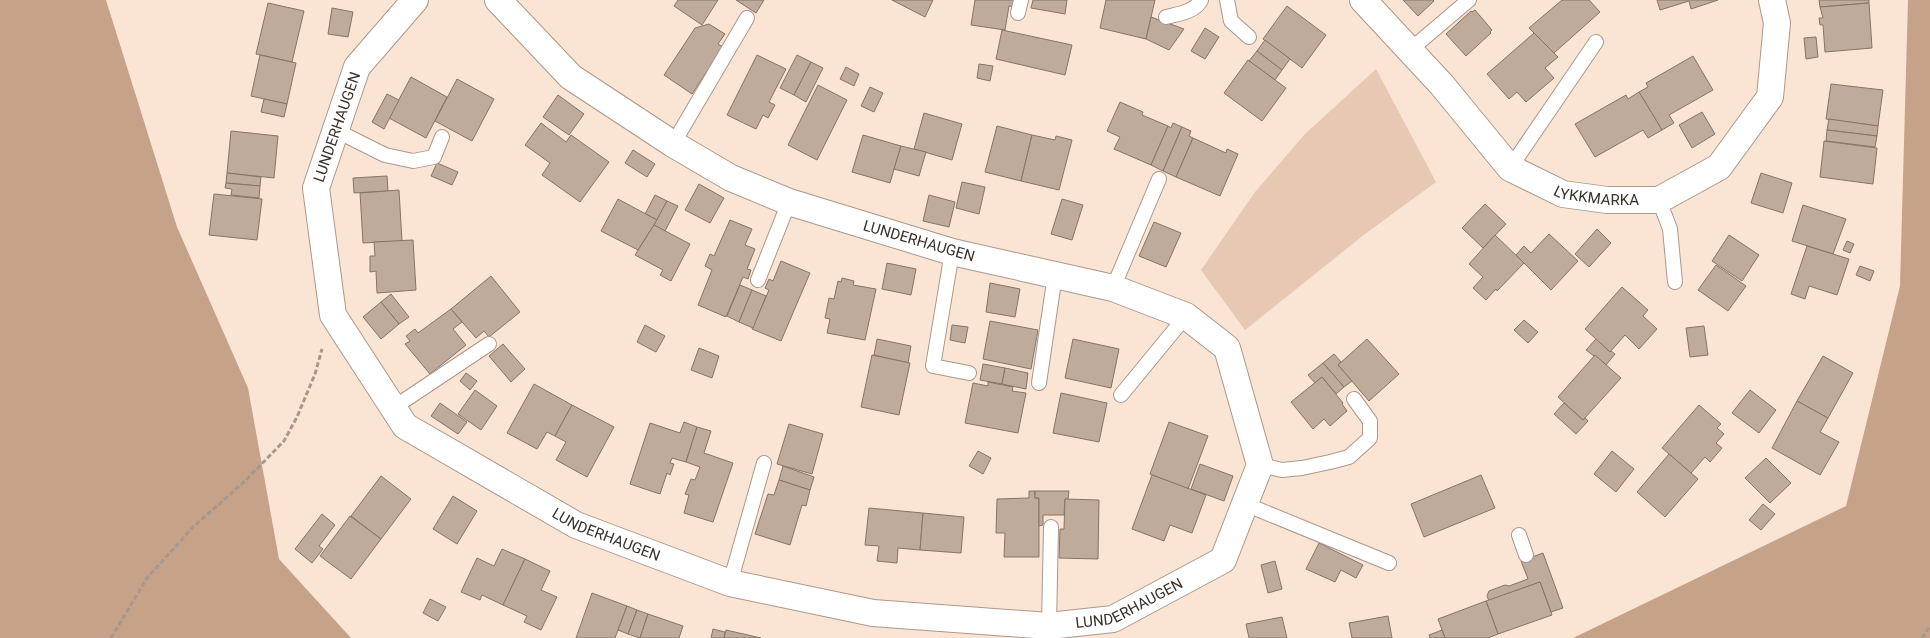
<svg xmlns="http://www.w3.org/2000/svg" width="1930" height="638" font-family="Roboto,sans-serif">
	<rect width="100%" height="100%" fill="#fae5d5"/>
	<polygon fill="#e7c8b2" points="1376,69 1436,182 1365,234 1245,330 1201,270 1255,192 1305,134"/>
	<g fill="#c5a288">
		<polygon points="0,0 106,0 177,227 248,388 279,559 351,638 0,638"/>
		<polygon points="1908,0 1930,0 1930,638 1573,638 1846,506 1900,286"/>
	</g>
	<g fill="#bfab9c" stroke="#877466">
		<polygon points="678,0 718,0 702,25 674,6"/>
		<polygon points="736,0 764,0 756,13"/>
		<polygon points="892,0 933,0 925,17"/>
		<polygon points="975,0 1014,0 1013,7 1009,6 1005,30 971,25"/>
		<polygon points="1033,0 1067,0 1065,14 1031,8"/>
		<polygon points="1106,0 1155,0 1146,39 1100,28"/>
		<polygon points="1403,0 1433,0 1434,1 1418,16"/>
		<polygon points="1562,0 1589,0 1600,12 1554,53 1529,28"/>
		<polygon points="1657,0 1718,0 1691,9 1689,1 1660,10"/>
		<polygon points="1819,0 1869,0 1869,3 1820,7"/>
		<polygon points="268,3 304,11 292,62 256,54"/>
		<polygon points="1869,3 1872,48 1825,52 1823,25 1820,25 1819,18 1823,18 1820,7"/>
		<polygon points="1287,6 1326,35 1302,68 1263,39"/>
		<polygon points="332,8 353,12 348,37 328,34"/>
		<polygon points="1475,10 1492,30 1490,32 1491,33 1466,56 1446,34 1471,11 1472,12"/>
		<polygon points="1151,17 1184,29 1169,50 1146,39"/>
		<polygon points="709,24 725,34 718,44 723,47 692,94 664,75 695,28"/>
		<polygon points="1205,28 1219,37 1205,59 1191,51"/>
		<polygon points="1002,30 1072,45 1065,75 996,59"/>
		<polygon points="1534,33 1558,57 1545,68 1554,78 1526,102 1517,92 1509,99 1487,74"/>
		<polygon points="1816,37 1818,57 1806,59 1804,38"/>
		<polygon points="1265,40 1290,59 1282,70 1257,51"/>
		<polygon points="1257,51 1282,70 1275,80 1249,61"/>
		<polygon points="260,55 296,63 287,104 251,96"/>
		<polygon points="757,55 786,69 769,102 775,105 768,118 763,115 756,129 727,115"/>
		<polygon points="797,55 811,62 794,95 780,88"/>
		<polygon points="1693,56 1713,90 1669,115 1674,123 1662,130 1639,92 1648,87 1646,83"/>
		<polygon points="1248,60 1286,88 1262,121 1224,93"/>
		<polygon points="811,62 823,68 806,102 794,95"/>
		<polygon points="979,64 993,66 990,81 977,78"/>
		<polygon points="846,67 859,74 854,86 840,79"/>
		<polygon points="411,77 447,97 426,138 389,118"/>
		<polygon points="457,79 494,99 472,141 435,121"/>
		<polygon points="1831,84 1883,90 1878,126 1826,119"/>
		<polygon points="818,85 847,100 817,160 788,145"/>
		<polygon points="870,87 883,93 874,112 861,106"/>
		<polygon points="1639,92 1662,130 1648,138 1643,130 1595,157 1575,124 1626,95 1628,99"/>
		<polygon points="387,94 399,100 384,129 372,122"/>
		<polygon points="558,95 584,114 569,135 543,117"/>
		<polygon points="264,99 287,104 284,117 261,112"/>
		<polygon points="1120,102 1143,112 1142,115 1168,126 1151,165 1114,149 1120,137 1107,131"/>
		<polygon points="1702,112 1715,134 1692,148 1679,125"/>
		<polygon points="924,113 962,124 952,160 914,149"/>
		<polygon points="1829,119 1878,126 1877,136 1827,130"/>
		<polygon points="541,123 566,142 571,135 609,162 580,202 542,175 550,163 525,145"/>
		<polygon points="1173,123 1182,127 1163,171 1151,165 1168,126 1171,128"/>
		<polygon points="997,126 1032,135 1021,181 985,172"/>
		<polygon points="1182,127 1191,131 1189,136 1193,138 1176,177 1163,171"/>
		<polygon points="1827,130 1877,136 1875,147 1826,141"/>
		<polygon points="231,131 278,136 274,178 227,173"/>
		<polygon points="863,135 901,146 890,183 852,172"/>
		<polygon points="1032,135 1055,140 1056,136 1072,140 1059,190 1021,181"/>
		<polygon points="1193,138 1226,153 1227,149 1238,154 1220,196 1176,177"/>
		<polygon points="1824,141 1877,148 1873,184 1820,177"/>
		<polygon points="901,146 926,152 919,176 894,169"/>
		<polygon points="633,150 655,164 647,177 625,163"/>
		<polygon points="437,163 458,172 452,185 431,176"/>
		<polygon points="227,173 261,177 260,186 226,183"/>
		<polygon points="1761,173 1792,183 1783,213 1751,203"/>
		<polygon points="387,176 388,191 354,193 353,178"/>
		<polygon points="962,182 985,187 979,214 956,208"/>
		<polygon points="226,183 260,186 259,198 231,195 232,189 225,188"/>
		<polygon points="699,184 724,198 710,223 685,210"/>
		<polygon points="399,190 402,241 363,243 360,193"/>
		<polygon points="214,194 262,199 257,240 209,235"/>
		<polygon points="655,195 667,201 657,220 645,214"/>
		<polygon points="929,195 955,202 949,227 923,221"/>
		<polygon points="618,199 657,220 638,250 601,231"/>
		<polygon points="1062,199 1083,205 1072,240 1051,234"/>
		<polygon points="667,201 678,206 665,231 654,225"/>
		<polygon points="1485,204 1506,224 1483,248 1462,228"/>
		<polygon points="1803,205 1846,219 1833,254 1792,241"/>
		<polygon points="730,220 752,229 745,245 755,249 747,269 751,270 748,279 743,277 726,317 698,305 712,270 705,266 710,254 714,256"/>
		<polygon points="1154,222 1181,233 1166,267 1139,256"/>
		<polygon points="654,225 690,244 671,281 660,275 663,270 635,255"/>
		<polygon points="1597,229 1611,243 1589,267 1575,254"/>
		<polygon points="1549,234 1578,261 1551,290 1516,255 1524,246 1531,253"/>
		<polygon points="1495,235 1524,263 1497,291 1496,289 1486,300 1473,288 1483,277 1469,264"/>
		<polygon points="1729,235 1759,255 1742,281 1712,261"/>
		<polygon points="413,240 416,290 377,293 376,271 370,272 370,256 375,256 374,242"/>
		<polygon points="1847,241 1854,244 1850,253 1843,250"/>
		<polygon points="1807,246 1849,259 1837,295 1809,286 1805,299 1791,294"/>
		<polygon points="781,261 810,273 781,341 752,329 769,290 765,288 769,279 773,281"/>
		<polygon points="887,263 916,269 911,295 882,289"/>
		<polygon points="1716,265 1746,286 1728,311 1698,290"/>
		<polygon points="1860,266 1874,271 1870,281 1856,275"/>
		<polygon points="491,276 520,312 489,337 484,331 476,338 451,309"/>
		<polygon points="842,278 854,281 853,285 876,289 865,340 827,333 830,319 825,318 829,298 834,299 838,281 841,282"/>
		<polygon points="990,283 1020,289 1015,317 986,312"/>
		<polygon points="740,285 752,290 739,322 727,316"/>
		<polygon points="1622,287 1648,310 1643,316 1657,329 1639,349 1625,335 1610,352 1585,329"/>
		<polygon points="752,290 766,296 753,328 739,322"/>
		<polygon points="391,294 409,317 399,324 381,302"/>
		<polygon points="381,302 399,324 381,339 363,317"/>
		<polygon points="451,309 462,322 453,329 466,345 430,374 405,344 410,341 406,336 415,329 418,333"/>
		<polygon points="1524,320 1538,332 1528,343 1514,330"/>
		<polygon points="990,321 1038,330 1031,369 983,359"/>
		<polygon points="645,325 665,336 656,352 637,342"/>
		<polygon points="952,325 968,327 965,343 950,340"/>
		<polygon points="1704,326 1708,355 1690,357 1686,328"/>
		<polygon points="877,339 911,346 908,363 874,355"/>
		<polygon points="1073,339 1119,349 1111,388 1065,378"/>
		<polygon points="1367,339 1399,374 1369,401 1338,365"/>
		<polygon points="1596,339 1610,352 1611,351 1615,354 1606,365 1586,350"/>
		<polygon points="503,344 525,369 511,382 489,356"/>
		<polygon points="699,348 719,356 712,378 691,370"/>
		<polygon points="1334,354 1341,362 1338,365 1352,381 1344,387 1323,363"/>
		<polygon points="872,355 910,363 899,415 861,407"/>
		<polygon points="1595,355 1621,378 1583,420 1558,397"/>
		<polygon points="1823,356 1853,373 1828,418 1797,401"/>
		<polygon points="1323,363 1344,387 1336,394 1322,377 1315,383 1308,375"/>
		<polygon points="983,364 1005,368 1002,384 980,380"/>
		<polygon points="1005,368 1028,373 1026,389 1002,384"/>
		<polygon points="466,373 477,381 470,390 460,381"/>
		<polygon points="1322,377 1343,403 1342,404 1347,411 1330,426 1324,419 1313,429 1291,402"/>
		<polygon points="988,382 1013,387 1012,391 1026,393 1018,433 965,423 973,383 988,386"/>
		<polygon points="534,384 572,405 555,436 547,432 537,449 507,433"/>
		<polygon points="475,390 497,406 481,430 458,414"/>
		<polygon points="1750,390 1776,410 1759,433 1732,413"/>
		<polygon points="1061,393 1107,403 1099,442 1053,433"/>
		<polygon points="1797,401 1828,418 1820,432 1839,442 1820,475 1772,448"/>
		<polygon points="440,403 467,422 458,434 431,416"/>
		<polygon points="1564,403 1583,420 1585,418 1588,421 1576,434 1554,414"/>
		<polygon points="572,405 614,427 587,477 556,460 566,442 555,436"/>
		<polygon points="1699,405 1721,424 1717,428 1724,434 1716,443 1722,448 1710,462 1705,457 1691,473 1662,448"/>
		<polygon points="684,422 697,427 686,462 672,458 670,463 674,464 670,475 667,473 660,494 630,484 650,423 680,433"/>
		<polygon points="1169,422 1208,436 1188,489 1150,474"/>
		<polygon points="789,424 823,434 812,474 777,464"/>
		<polygon points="697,427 711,431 704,453 733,463 713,522 684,513 689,495 685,494 691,479 695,480 700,467 686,462"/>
		<polygon points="978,451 991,458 983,474 969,466"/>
		<polygon points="1612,451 1634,469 1616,492 1594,474"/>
		<polygon points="1669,454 1698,479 1665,517 1637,492"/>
		<polygon points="1766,458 1791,483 1770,503 1745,478"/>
		<polygon points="1200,464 1233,476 1224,501 1191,489"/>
		<polygon points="783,466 814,477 810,490 779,480"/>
		<polygon points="1152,475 1206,495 1192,533 1170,525 1164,541 1132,529"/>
		<polygon points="1481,475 1495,508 1424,537 1411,504"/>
		<polygon points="381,476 411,499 381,539 351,516"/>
		<polygon points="779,480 810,490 806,506 802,505 790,545 755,534 768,494 774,495"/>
		<polygon points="1029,491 1035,491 1035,498 1039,498 1039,557 1004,557 1005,533 996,533 997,499 1029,498"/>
		<polygon points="1035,491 1069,491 1068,499 1065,499 1064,515 1043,515 1043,525 1039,526 1039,498 1035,498"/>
		<polygon points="453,496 477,511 457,544 433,529"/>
		<polygon points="1065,499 1099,500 1098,559 1059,558 1060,529 1064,529"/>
		<polygon points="1763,504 1775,514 1761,530 1749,520"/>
		<polygon points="869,508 923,513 920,550 898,548 897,563 877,561 879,546 865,545"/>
		<polygon points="923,513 964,517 961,553 920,550"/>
		<polygon points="322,514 335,525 319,546 323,549 312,563 295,549"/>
		<polygon points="350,516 381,539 351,579 320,556"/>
		<polygon points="1319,543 1363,565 1356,578 1341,570 1335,582 1306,569"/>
		<polygon points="502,549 525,559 503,605 482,595 480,600 461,592 477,558 494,566"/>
		<polygon points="1543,553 1563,608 1551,612 1540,582 1489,601 1487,596 1489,591 1505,585 1509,586 1528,579 1521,561"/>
		<polygon points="525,559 550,571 541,590 557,597 541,630 524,622 527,616 503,605"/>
		<polygon points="1275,561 1282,589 1268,593 1261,565"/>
		<polygon points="1540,582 1552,615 1498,634 1486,601"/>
		<polygon points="592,593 627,606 615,638 576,638"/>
		<polygon points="430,599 446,607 438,621 423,613"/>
		<polygon points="1486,601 1498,634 1488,638 1445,638 1438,619"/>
		<polygon points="627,606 637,610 628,634 618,630"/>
		<polygon points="637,610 648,614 640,638 628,634"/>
		<polygon points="648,614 683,626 679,638 640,638"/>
		<polygon points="1388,616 1392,638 1352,638 1349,623"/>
		<polygon points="1282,617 1287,638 1249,638 1246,624"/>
		<polygon points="713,629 725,632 724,638 711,638"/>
		<polygon points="726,630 761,638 724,638"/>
		<polygon points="1442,630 1445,638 1430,638 1429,635"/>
	</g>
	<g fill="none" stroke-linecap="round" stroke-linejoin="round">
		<g stroke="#ac988a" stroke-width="16">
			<g id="service">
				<polyline points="1227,0 1231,21 1249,37"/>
				<polyline points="1018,13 1021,0"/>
				<path d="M1166 17C1178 14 1195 12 1201 0"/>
				<polyline points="1410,50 1469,0"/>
				<polyline points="335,130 385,155 413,161 434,157 442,137"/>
				<polyline points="673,144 747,18"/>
				<polyline points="1510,168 1596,42"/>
				<polyline points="1659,200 1670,229 1675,282"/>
				<polyline points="952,252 933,366 969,373"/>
				<polyline points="758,280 789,202"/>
				<polyline points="1113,288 1159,179"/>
				<polyline points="1039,383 1055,275"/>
				<polyline points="1121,395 1186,316"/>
				<polyline points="393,408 489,344"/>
				<polyline points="1260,465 1282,470 1302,468 1330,462 1349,457 1370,438 1370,421 1354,399"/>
				<polyline points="1245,504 1389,563"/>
				<polyline points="1519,535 1526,555"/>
				<polyline points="730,583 764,463"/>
				<polyline points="1049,626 1051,527"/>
			</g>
		</g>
		<g stroke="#ac988a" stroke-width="28">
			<g id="minor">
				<path id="s1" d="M415 0 357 67 316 188 333 315 405 426 576 525 730 583 873 613 1049 626 1113 619 1223 560 1260 465 1227 348 1186 316 1113 288 952 252 789 202 731 178 673 144 571 77 498 0"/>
				<path id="s2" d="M1363 0 1442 85 1510 168 1563 194 1607 200H1659L1719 167 1770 97 1777 23 1772 0"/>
			</g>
		</g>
		<g stroke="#a7978c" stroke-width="3" stroke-dasharray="5 2.5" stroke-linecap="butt">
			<polyline points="111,638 147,578 194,526 244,482 284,441 297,417 315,374 322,349"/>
			<polyline points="1922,638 1930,626"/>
		</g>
		<use href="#service" stroke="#fff" stroke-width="14"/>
		<use href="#minor" stroke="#fff" stroke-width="26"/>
	</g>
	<g text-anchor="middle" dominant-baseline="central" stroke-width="5" stroke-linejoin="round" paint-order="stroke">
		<g font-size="15" fill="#38302a" stroke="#fff">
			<text transform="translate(337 127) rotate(-71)">LUNDERHAUGEN</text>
			<text stroke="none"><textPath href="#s2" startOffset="316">LYKKMARKA</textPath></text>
			<text transform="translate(919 241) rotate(16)">LUNDERHAUGEN</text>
			<text stroke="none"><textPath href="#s1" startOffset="706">LUNDERHAUGEN</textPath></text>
			<text stroke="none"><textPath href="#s1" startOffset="1246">LUNDERHAUGEN</textPath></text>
		</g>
	</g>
</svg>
